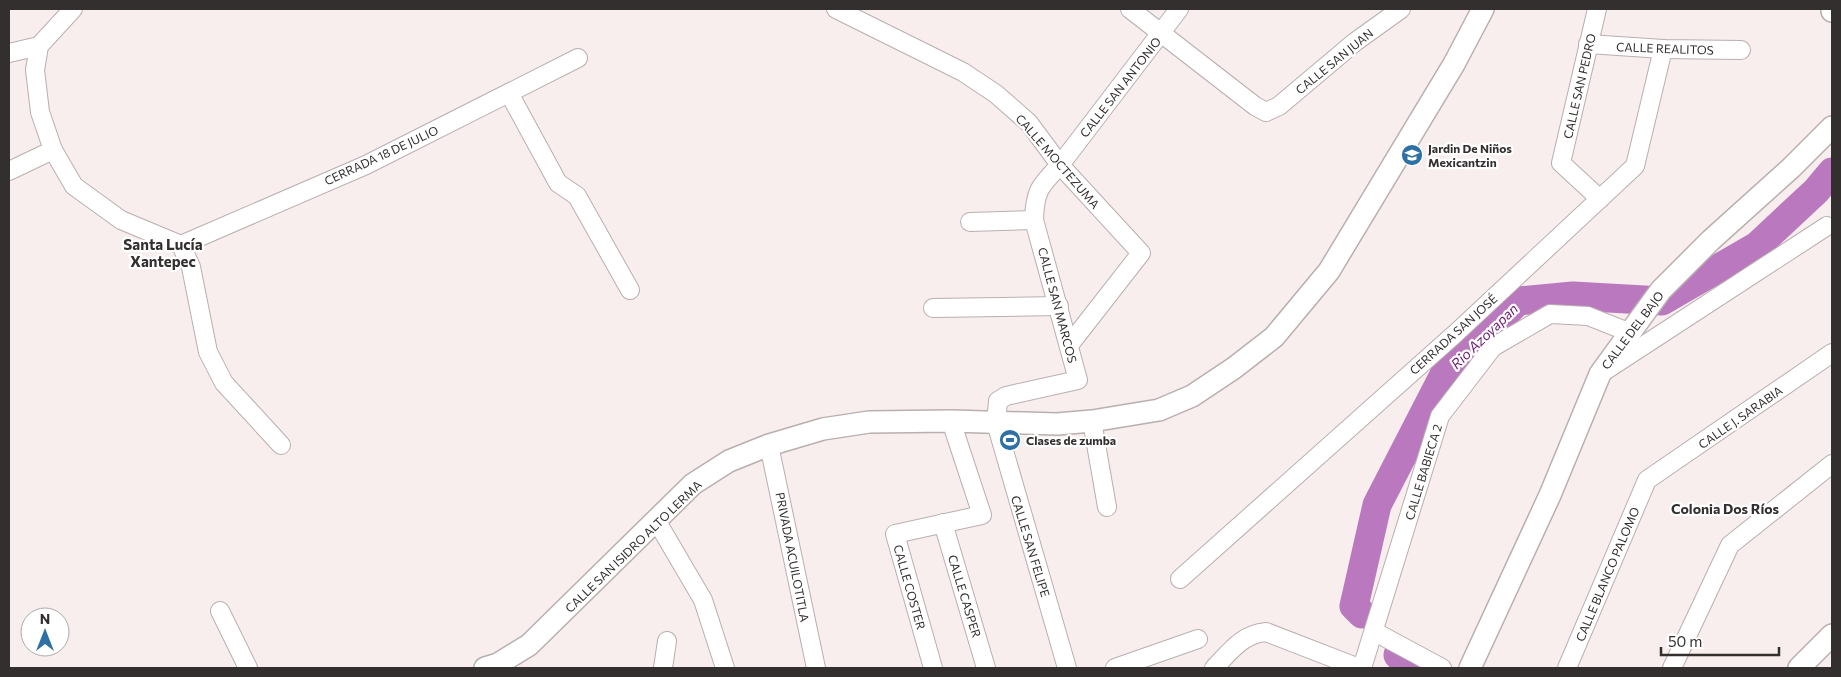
<svg xmlns="http://www.w3.org/2000/svg" width="1841" height="677" font-family="Commissioner,sans-serif">
	<rect width="100%" height="100%" fill="#f8eeee"/>
	<g fill="none" stroke-linecap="round" stroke-linejoin="round">
		<g stroke="#ba79be" stroke-width="29">
			<polyline points="1362,614 1354,606 1377,505 1445,373 1518,301 1573,296 1662,301 1757,246 1816,191 1832,172"/>
			<polyline points="1398,655 1410,668"/>
		</g>
		<g stroke="#b9afaf" stroke-width="20">
			<g id="minor">
				<polyline points="73,9 39,46 35,70 40,112 53,150 74,186 121,220 181,245 191,267 208,352 224,383 281,445"/>
				<polyline points="836,9 963,72 996,94 1029,123 1060,165 1141,253 1070,344"/>
				<polyline points="1130,9 1255,106 1266,112 1279,106 1355,42 1401,9"/>
				<polyline points="1597,9 1561,163 1600,199"/>
				<polyline points="1588,44 1663,49 1741,50"/>
				<polyline points="9,53 39,46"/>
				<polyline points="509,93 558,183 577,196 630,290"/>
				<polyline points="9,171 53,150"/>
				<polyline points="970,222 1034,220"/>
				<polyline points="181,245 366,165 578,58"/>
				<polyline points="933,308 1059,306"/>
				<polyline points="1606,370 1827,226"/>
				<polyline points="1092,421 1107,507"/>
				<polyline points="769,445 816,668"/>
				<polyline points="656,520 703,600 725,668"/>
				<polyline points="943,523 986,668"/>
				<polyline points="1180,579 1456,333 1635,166 1663,49"/>
				<polyline points="220,611 248,668"/>
				<polyline points="1375,632 1442,668"/>
				<polyline points="663,668 667,641"/>
				<polyline points="933,668 895,534 982,515 951,421"/>
				<path d="M1067 668 996 423 998 401 1006 396 1078 380 1034 220C1035 190 1040 186 1060 165L1179 9"/>
				<polyline points="1115,668 1198,639"/>
				<path d="M1214 668C1230 652 1242 634 1266 632L1359 668"/>
				<polyline points="1362,668 1440,416 1493,347 1550,314 1588,316 1631,333"/>
				<polyline points="1567,668 1647,480 1832,353"/>
				<polyline points="1672,668 1730,545 1832,464"/>
			</g>
		</g>
		<g stroke="#b9afaf" stroke-width="24">
			<g id="tertiary">
				<polyline points="1832,9 1832,11"/>
				<polyline points="485,668 498,664 529,645 693,484 729,461 769,445 823,429 869,422 951,421 1057,424 1092,421 1159,410 1192,396 1234,368 1274,337 1329,271 1454,64 1483,9"/>
				<polyline points="1470,668 1550,495 1600,374 1661,290 1711,240 1791,168 1832,127"/>
				<polyline points="1799,668 1832,635"/>
			</g>
		</g>
		<use href="#minor" stroke="#fff" stroke-width="18"/>
		<use href="#tertiary" stroke="#fff" stroke-width="21"/>
	</g>
	<defs>
		<g id="school-disc" transform="scale(1.125)"><circle r="9.5" fill="#2d70a5" stroke="#fff"/><path d="M0-5L7-2L0 1L-7-2ZM-4 1L0 2.5L4 1V4Q0 6-4 4Z" fill="#fff"/></g>
		<g id="stadium-disc" transform="scale(1.125)"><circle r="9.5" fill="#2d70a5" stroke="#fff"/><path d="M0-5a6.5 5 0 1 0 0 10a6.5 5 0 1 0 0-10ZM-3.5-1.8h7v3.6h-7Z" fill="#fff"/></g>
	</defs>
	<g fill-rule="evenodd">
		<use href="#school-disc" x="1412" y="155"/>
		<use href="#stadium-disc" x="1010" y="440"/>
	</g>
	<g text-anchor="middle" dominant-baseline="central" stroke-width="4.5" stroke-linejoin="round" paint-order="stroke">
		<g font-size="12" fill="#332f2f" stroke="#fff">
			<text transform="translate(1665 48) rotate(2)">CALLE REALITOS</text>
			<text transform="translate(1334 61) rotate(-39)">CALLE SAN JUAN</text>
			<text transform="translate(1579 86) rotate(-77)">CALLE SAN PEDRO</text>
			<text transform="translate(1120 87) rotate(-52)">CALLE SAN ANTONIO</text>
			<text transform="translate(381 155) rotate(-25)">CERRADA 18 DE JULIO</text>
			<text transform="translate(1058 161) rotate(49)">CALLE MOCTEZUMA</text>
			<text transform="translate(1058 305) rotate(75)">CALLE SAN MARCOS</text>
			<text transform="translate(1632 330) rotate(-53)">CALLE DEL BAJO</text>
			<text transform="translate(1453 334) rotate(-42)">CERRADA SAN JOSÉ</text>
			<text transform="translate(1740 417) rotate(-35)">CALLE J. SARABIA</text>
			<text transform="translate(1423 472) rotate(-73)">CALLE BABIECA 2</text>
			<text transform="translate(633 546) rotate(-44)">CALLE SAN ISIDRO ALTO LERMA</text>
			<text transform="translate(1031 546) rotate(73)">CALLE SAN FELIPE</text>
			<text transform="translate(793 557) rotate(79)">PRIVADA ACUILOTITLA</text>
			<text transform="translate(1607 574) rotate(-67)">CALLE BLANCO PALOMO</text>
			<text transform="translate(910 587) rotate(74)">CALLE COSTER</text>
			<text transform="translate(965 596) rotate(73)">CALLE CASPER</text>
		</g>
		<g font-size="12" font-weight="bold" fill="#332f2f" stroke="#fff" text-anchor="start">
			<text x="1428" y="148">Jardin De Niños<tspan x="1428" dy="14">Mexicantzin</tspan></text>
			<text x="1026" y="440">Clases de zumba</text>
		</g>
		<g font-size="14" font-style="italic" fill="#6f2074" stroke="#fff">
			<text transform="translate(1484 336) rotate(-44)">Rio Azoyapan</text>
		</g>
		<g font-size="14" font-weight="bold" fill="#332f2f" stroke="#fff">
			<text x="1725" y="508">Colonia Dos Ríos</text>
		</g>
		<g font-size="15" font-weight="bold" fill="#332f2f" stroke="#fff">
			<text x="163" y="244">Santa Lucía<tspan x="163" dy="17">Xantepec</tspan></text>
		</g>
	</g>
	<rect width="1841" height="677" fill="none" stroke="#332f2f" stroke-width="20"/>
	<g transform="translate(45 632)"><circle r="24" fill="#ffffff" stroke="#adacac"/>
	<path d="M0-4L9 19L0 12L-9 19Z" fill="#2d70a5"/>
	<text y="-8" font-size="14" font-weight="bold" text-anchor="middle" fill="#332f2f">N</text>
	</g>
	<path d="M1661 647v8h118v-8" fill="none" stroke="#332f2f" stroke-width="2.5"/>
	<text x="1668" y="647" font-size="15" fill="#332f2f" stroke="#ffffff" stroke-width="4" paint-order="stroke">50 m</text>
</svg>
